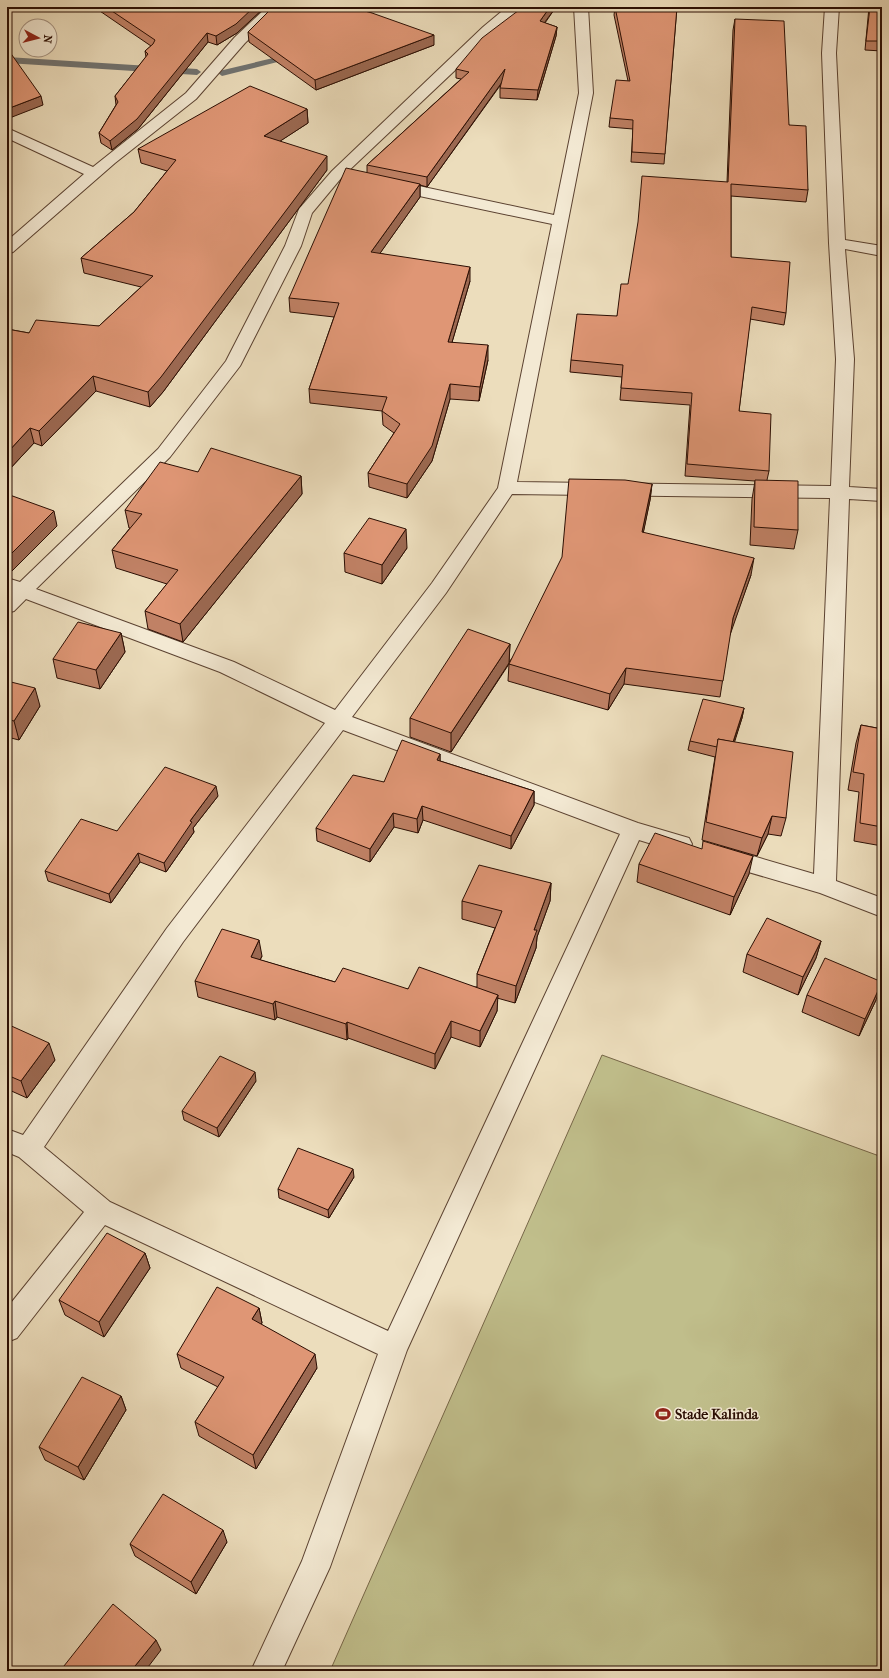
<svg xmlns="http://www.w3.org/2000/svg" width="889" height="1678" font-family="'IM FELL French Canon',serif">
	<rect width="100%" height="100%" fill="#ecddbc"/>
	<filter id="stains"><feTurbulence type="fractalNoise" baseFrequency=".005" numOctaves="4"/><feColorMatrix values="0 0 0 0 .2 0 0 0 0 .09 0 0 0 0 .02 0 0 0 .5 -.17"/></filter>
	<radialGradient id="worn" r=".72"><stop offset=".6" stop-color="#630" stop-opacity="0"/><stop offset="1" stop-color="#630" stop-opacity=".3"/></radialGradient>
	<polygon fill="#c0be8b" stroke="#766647" points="602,1055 882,1157 882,1671 330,1671"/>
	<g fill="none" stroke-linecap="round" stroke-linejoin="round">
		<g fill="#717472" fill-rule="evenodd">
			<polygon points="370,7 380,7 357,23 351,23 351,19"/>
			<polygon points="290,54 294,56 293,58 222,76 218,73 219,71"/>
			<polygon points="7,57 197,69 201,72 197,75 7,63"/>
		</g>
		<g stroke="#5b4231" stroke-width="2">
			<g id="minor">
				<polygon points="267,7 282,7 245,43 196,99 115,163 13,252 7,254 7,241 84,174 7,138 7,128 93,167 186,93 235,37"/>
				<path d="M507 7H522L342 177 312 213 301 246 240 366 170 457 36 589 234 662 335 710 432 583 498 488 552 224 391 190 386 188 383 185 386 182 391 180 554 215 579 93 574 7H588L593 93 517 482 831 486 836 359 829 243 822 53 825 7H839L836 53 845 240 882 246V256L845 249 854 359 849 487 882 489V501L849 499 836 881 882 898V917L820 893 714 862 711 856 714 850 722 847 814 874 830 498 512 494 446 593 352 717 638 823 689 838 692 844 689 850 681 853 639 840 407 1350 330 1567 282 1671H251L302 1561 378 1354 105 1225 17 1338 7 1342V1308L84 1212 19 1157 7 1152V1129L23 1135 167 928 325 723 220 672 26 599 14 611 7 613V594L9 593 7 592V578L20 582 158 449 226 361 285 246 299 209 332 171 483 27ZM343 730 620 834 388 1331 110 1202 44 1147 183 942Z"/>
			</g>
		</g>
		<use href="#minor" fill="#f3e9d3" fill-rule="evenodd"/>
	</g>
	<g fill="#c08165" stroke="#2b0e03">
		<polygon points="94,7 265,7 237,33 217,45 208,42 138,129 112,150 101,143 99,133 116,105 115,96 146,57 145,51 151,46"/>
		<polygon points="523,7 556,7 545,23 557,27 556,36 537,100 500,98 500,88 502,83 427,187 420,185 420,197 380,253 470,281 452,342 488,360 479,401 450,399 432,461 407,498 369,487 368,473 394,433 383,425 382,411 310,403 309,389 334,317 290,312 289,298 367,172 367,165 461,79 456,78 456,69"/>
		<polygon points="615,7 677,7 664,164 631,162 633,129 609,127 610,118 628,81 614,15"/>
		<polygon points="869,7 882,7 882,51 865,50"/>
		<polygon points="735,19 789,125 808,190 806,202 731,196 731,257 786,313 784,325 750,319 739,411 769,471 767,480 798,530 794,549 750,545 752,499 755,481 685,476 690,405 620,400 622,377 570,372 571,360 617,316 628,284 727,182 733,30"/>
		<polygon points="248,32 434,45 316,90 249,42"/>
		<polygon points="307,109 308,123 280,141 327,170 163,392 150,407 96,391 42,446 34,443 7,472 7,329 29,333 99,326 141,287 84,273 81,258 134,212 167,171 141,163 138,149"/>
		<polygon points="198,472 301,476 302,494 183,642 148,629 145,611 167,584 116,568 112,550 130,528 129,528 125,510"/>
		<polygon points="652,484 650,500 643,533 751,575 730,633 720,697 624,684 608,710 508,681 509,664 451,752 410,737 410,718 510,644 509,662"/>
		<polygon points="407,548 382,584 345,572 344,553"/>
		<polygon points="121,633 125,652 100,689 57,678 53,659"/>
		<polygon points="7,681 40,706 19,740 7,737"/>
		<polygon points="744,708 742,718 734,742 786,818 781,836 768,834 757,856 702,840 715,757 688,750 690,741"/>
		<polygon points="861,725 882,729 882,846 854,841 859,792 848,790 856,743"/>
		<polygon points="440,754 440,761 534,791 534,805 511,849 423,820 418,833 394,827 370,862 317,841 316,828 384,782"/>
		<polygon points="218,796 193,828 194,832 166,872 140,862 111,903 48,881 45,871 117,831"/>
		<polygon points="639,864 749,874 730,915 637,882"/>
		<polygon points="551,883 550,901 537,937 536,948 515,1003 497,998 497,1011 480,1047 451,1037 435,1069 348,1038 347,1040 277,1017 275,1020 198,997 195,981 262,956 260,960 335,982 408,989 477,987 477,974 495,928 462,919 462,901"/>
		<polygon points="821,941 816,958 798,995 743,972 747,954"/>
		<polygon points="807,995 876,1000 859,1036 802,1012"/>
		<polygon points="7,1024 55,1060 27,1098 7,1089"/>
		<polygon points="256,1081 219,1137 184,1120 182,1111"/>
		<polygon points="354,1177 329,1218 279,1198 278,1189"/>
		<polygon points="145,1253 150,1268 104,1337 65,1315 59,1300"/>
		<polygon points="259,1308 262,1323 261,1324 317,1368 256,1469 199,1436 195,1422 218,1387 181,1368 177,1354"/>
		<polygon points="121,1396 126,1410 84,1480 45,1460 39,1447"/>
		<polygon points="227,1542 196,1594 135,1556 130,1544"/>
	</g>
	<g fill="#9c6952" stroke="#2b0e03">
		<polygon points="254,7 265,7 237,33 217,45 216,36"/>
		<polygon points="550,7 556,7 539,30 540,21"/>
		<polygon points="557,27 556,36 537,100 538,90"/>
		<polygon points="207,33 208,42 138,129 112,150 110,141"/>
		<polygon points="434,35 434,45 316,90 315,80"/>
		<polygon points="505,69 505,78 427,187 427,177"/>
		<polygon points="41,96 43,105 7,119 7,109"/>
		<polygon points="307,109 308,123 265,151 264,136"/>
		<polygon points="327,156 327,170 163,392 150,407 148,392"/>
		<polygon points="420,184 420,197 371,266 371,252"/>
		<polygon points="470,267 470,281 448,356 448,342"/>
		<polygon points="488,345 488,360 479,401 480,387"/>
		<polygon points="93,376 96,391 42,446 39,431"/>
		<polygon points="450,384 450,399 432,461 407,498 407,484"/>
		<polygon points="30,428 34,443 7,472 7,453"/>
		<polygon points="301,476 302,494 183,642 180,624"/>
		<polygon points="652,484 650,500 640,549 642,532"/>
		<polygon points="54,511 57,526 7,576 7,558"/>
		<polygon points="406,529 407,548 382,584 382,565"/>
		<polygon points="754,558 751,575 730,635 733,618"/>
		<polygon points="121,633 125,652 100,689 96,670"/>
		<polygon points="510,644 509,663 451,752 451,733"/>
		<polygon points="626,668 624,684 608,710 610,694"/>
		<polygon points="35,688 40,706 19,740 14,721"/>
		<polygon points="744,708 742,718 729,760 731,750"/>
		<polygon points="440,754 440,768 437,760"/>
		<polygon points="216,786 218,796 193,828 194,832 166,872 164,863 190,821"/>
		<polygon points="534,791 534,805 511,849 511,836"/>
		<polygon points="422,806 423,820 418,833 417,819"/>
		<polygon points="393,813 394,827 370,862 370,849"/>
		<polygon points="772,816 768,834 757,856 762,838"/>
		<polygon points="138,853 140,862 111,903 109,894"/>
		<polygon points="753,856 749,874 730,915 734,897"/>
		<polygon points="551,883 550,901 537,937 536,948 515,1003 516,986 534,930"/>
		<polygon points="259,940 262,956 253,974 251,957"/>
		<polygon points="821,941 816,958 798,995 803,977"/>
		<polygon points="882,982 876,1000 859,1036 865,1019"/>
		<polygon points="498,995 497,1011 480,1047 480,1031"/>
		<polygon points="275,1001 277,1017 275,1020 273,1004"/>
		<polygon points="451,1021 451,1037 435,1069 435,1054"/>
		<polygon points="347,1022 348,1038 347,1040 346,1024"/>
		<polygon points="49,1043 55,1060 27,1098 21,1081"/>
		<polygon points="255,1072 256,1081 219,1137 217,1128"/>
		<polygon points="353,1169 354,1177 329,1218 328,1210"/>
		<polygon points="145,1253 150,1268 104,1337 99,1322"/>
		<polygon points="259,1308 262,1323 255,1334 252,1319"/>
		<polygon points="315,1354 317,1368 256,1469 253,1455"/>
		<polygon points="121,1396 126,1410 84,1480 78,1467"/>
		<polygon points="223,1530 227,1542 196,1594 191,1582"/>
		<polygon points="156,1640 161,1650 145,1671 131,1671"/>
	</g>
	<g fill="#df9675" stroke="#2b0e03">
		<polygon points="106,7 254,7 236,24 216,36 207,33 137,119 110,141 99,133 118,102 115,96 148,54 145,51 153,44 155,40"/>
		<polygon points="273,7 350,7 372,13 434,35 315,80 248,32"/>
		<polygon points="523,7 550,7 540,21 557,27 538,90 500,88 505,69 427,177 367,165 469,72 456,69 482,38"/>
		<polygon points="615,7 677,7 665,154 632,152 633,120 610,118 616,80 630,81"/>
		<polygon points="870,7 882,7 882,41 866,41"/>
		<polygon points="735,19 784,21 789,125 806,126 808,190 731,184 731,257 790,262 786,313 752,307 739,411 771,414 769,471 687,464 692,393 621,388 623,365 571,360 577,314 617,316 621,284 628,284 638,222 642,176 728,182"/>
		<polygon points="7,48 41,96 7,109"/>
		<polygon points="250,86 307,109 264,136 327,156 161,377 148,392 93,376 39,431 30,428 7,453 7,329 29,333 36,320 99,326 153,276 81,258 134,212 176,160 138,149"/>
		<polygon points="346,168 420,184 371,252 470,267 448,342 488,345 480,387 450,384 432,446 407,484 368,473 400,424 382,411 387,397 309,389 339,303 289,298"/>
		<polygon points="211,448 301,476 180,624 145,611 178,570 112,550 142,514 125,510 160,462 198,472"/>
		<polygon points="569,479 625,480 652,484 642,532 754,558 733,618 723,681 626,668 610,694 509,664 562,557"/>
		<polygon points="755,480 798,481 798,530 754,527"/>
		<polygon points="7,494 54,511 7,558"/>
		<polygon points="369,518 406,529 382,565 344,553"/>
		<polygon points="78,622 121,633 96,670 53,659"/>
		<polygon points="468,629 510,644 451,733 410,718"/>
		<polygon points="7,681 35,688 14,721 7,719"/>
		<polygon points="703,699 744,708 733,742 718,739 717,747 690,741"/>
		<polygon points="861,725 882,729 882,827 860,823 864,774 853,772"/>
		<polygon points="718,739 793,752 786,818 772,816 762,838 706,822"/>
		<polygon points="402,740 440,754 437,760 534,791 511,836 422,806 417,819 393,813 370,849 316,828 353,775 384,782"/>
		<polygon points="165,767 216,786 190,821 192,822 164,863 138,853 109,894 45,871 81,819 117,831"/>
		<polygon points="655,833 702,849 703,841 753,856 734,897 639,864"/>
		<polygon points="479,865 551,883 534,930 537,930 516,986 477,974 502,911 462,901"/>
		<polygon points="767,918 821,941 803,977 747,954"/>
		<polygon points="222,929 259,940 251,957 335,982 343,968 408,989 419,967 498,995 480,1031 451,1021 435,1054 347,1022 346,1024 275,1001 273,1004 195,981"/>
		<polygon points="825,958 882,982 865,1019 807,995"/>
		<polygon points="7,1024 49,1043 21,1081 7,1075"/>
		<polygon points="220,1056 255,1072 217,1128 182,1111"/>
		<polygon points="298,1148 353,1169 328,1210 278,1189"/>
		<polygon points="107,1233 145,1253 99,1322 59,1300"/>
		<polygon points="217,1287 259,1308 252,1319 315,1354 253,1455 195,1422 224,1377 177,1354"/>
		<polygon points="82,1377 121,1396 78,1467 39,1447"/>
		<polygon points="163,1494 223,1530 191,1582 130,1544"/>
		<polygon points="113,1604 156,1640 131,1671 60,1671"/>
	</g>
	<defs>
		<g id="stadium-bare" transform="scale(1.2)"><path d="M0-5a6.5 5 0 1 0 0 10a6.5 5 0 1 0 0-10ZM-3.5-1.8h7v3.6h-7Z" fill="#8f2418" stroke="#f3e9d3" stroke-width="2.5" paint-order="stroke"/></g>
	</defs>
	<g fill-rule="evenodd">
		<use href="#stadium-bare" x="663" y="1414"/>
	</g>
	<g text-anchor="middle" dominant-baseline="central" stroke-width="3" stroke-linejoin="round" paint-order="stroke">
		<g font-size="14" font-weight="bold" fill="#2b0e03" stroke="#f3e9d3" text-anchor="start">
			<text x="675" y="1414">Stade Kalinda</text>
		</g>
	</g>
	<rect width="889" height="1678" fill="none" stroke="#ecddbc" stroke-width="24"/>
	<rect x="8" y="8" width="873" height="1662" fill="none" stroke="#2b0e03" stroke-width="2"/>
	<rect x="12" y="12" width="865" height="1654" fill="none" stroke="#2b0e03"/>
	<g transform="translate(38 38) rotate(97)"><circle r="19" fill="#f3e9d3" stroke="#a39180"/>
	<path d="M0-3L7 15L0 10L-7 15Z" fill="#8f2418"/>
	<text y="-6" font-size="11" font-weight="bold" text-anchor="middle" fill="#2b0e03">N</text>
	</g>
	<rect width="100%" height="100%" filter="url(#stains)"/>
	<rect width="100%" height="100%" fill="url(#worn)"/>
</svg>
